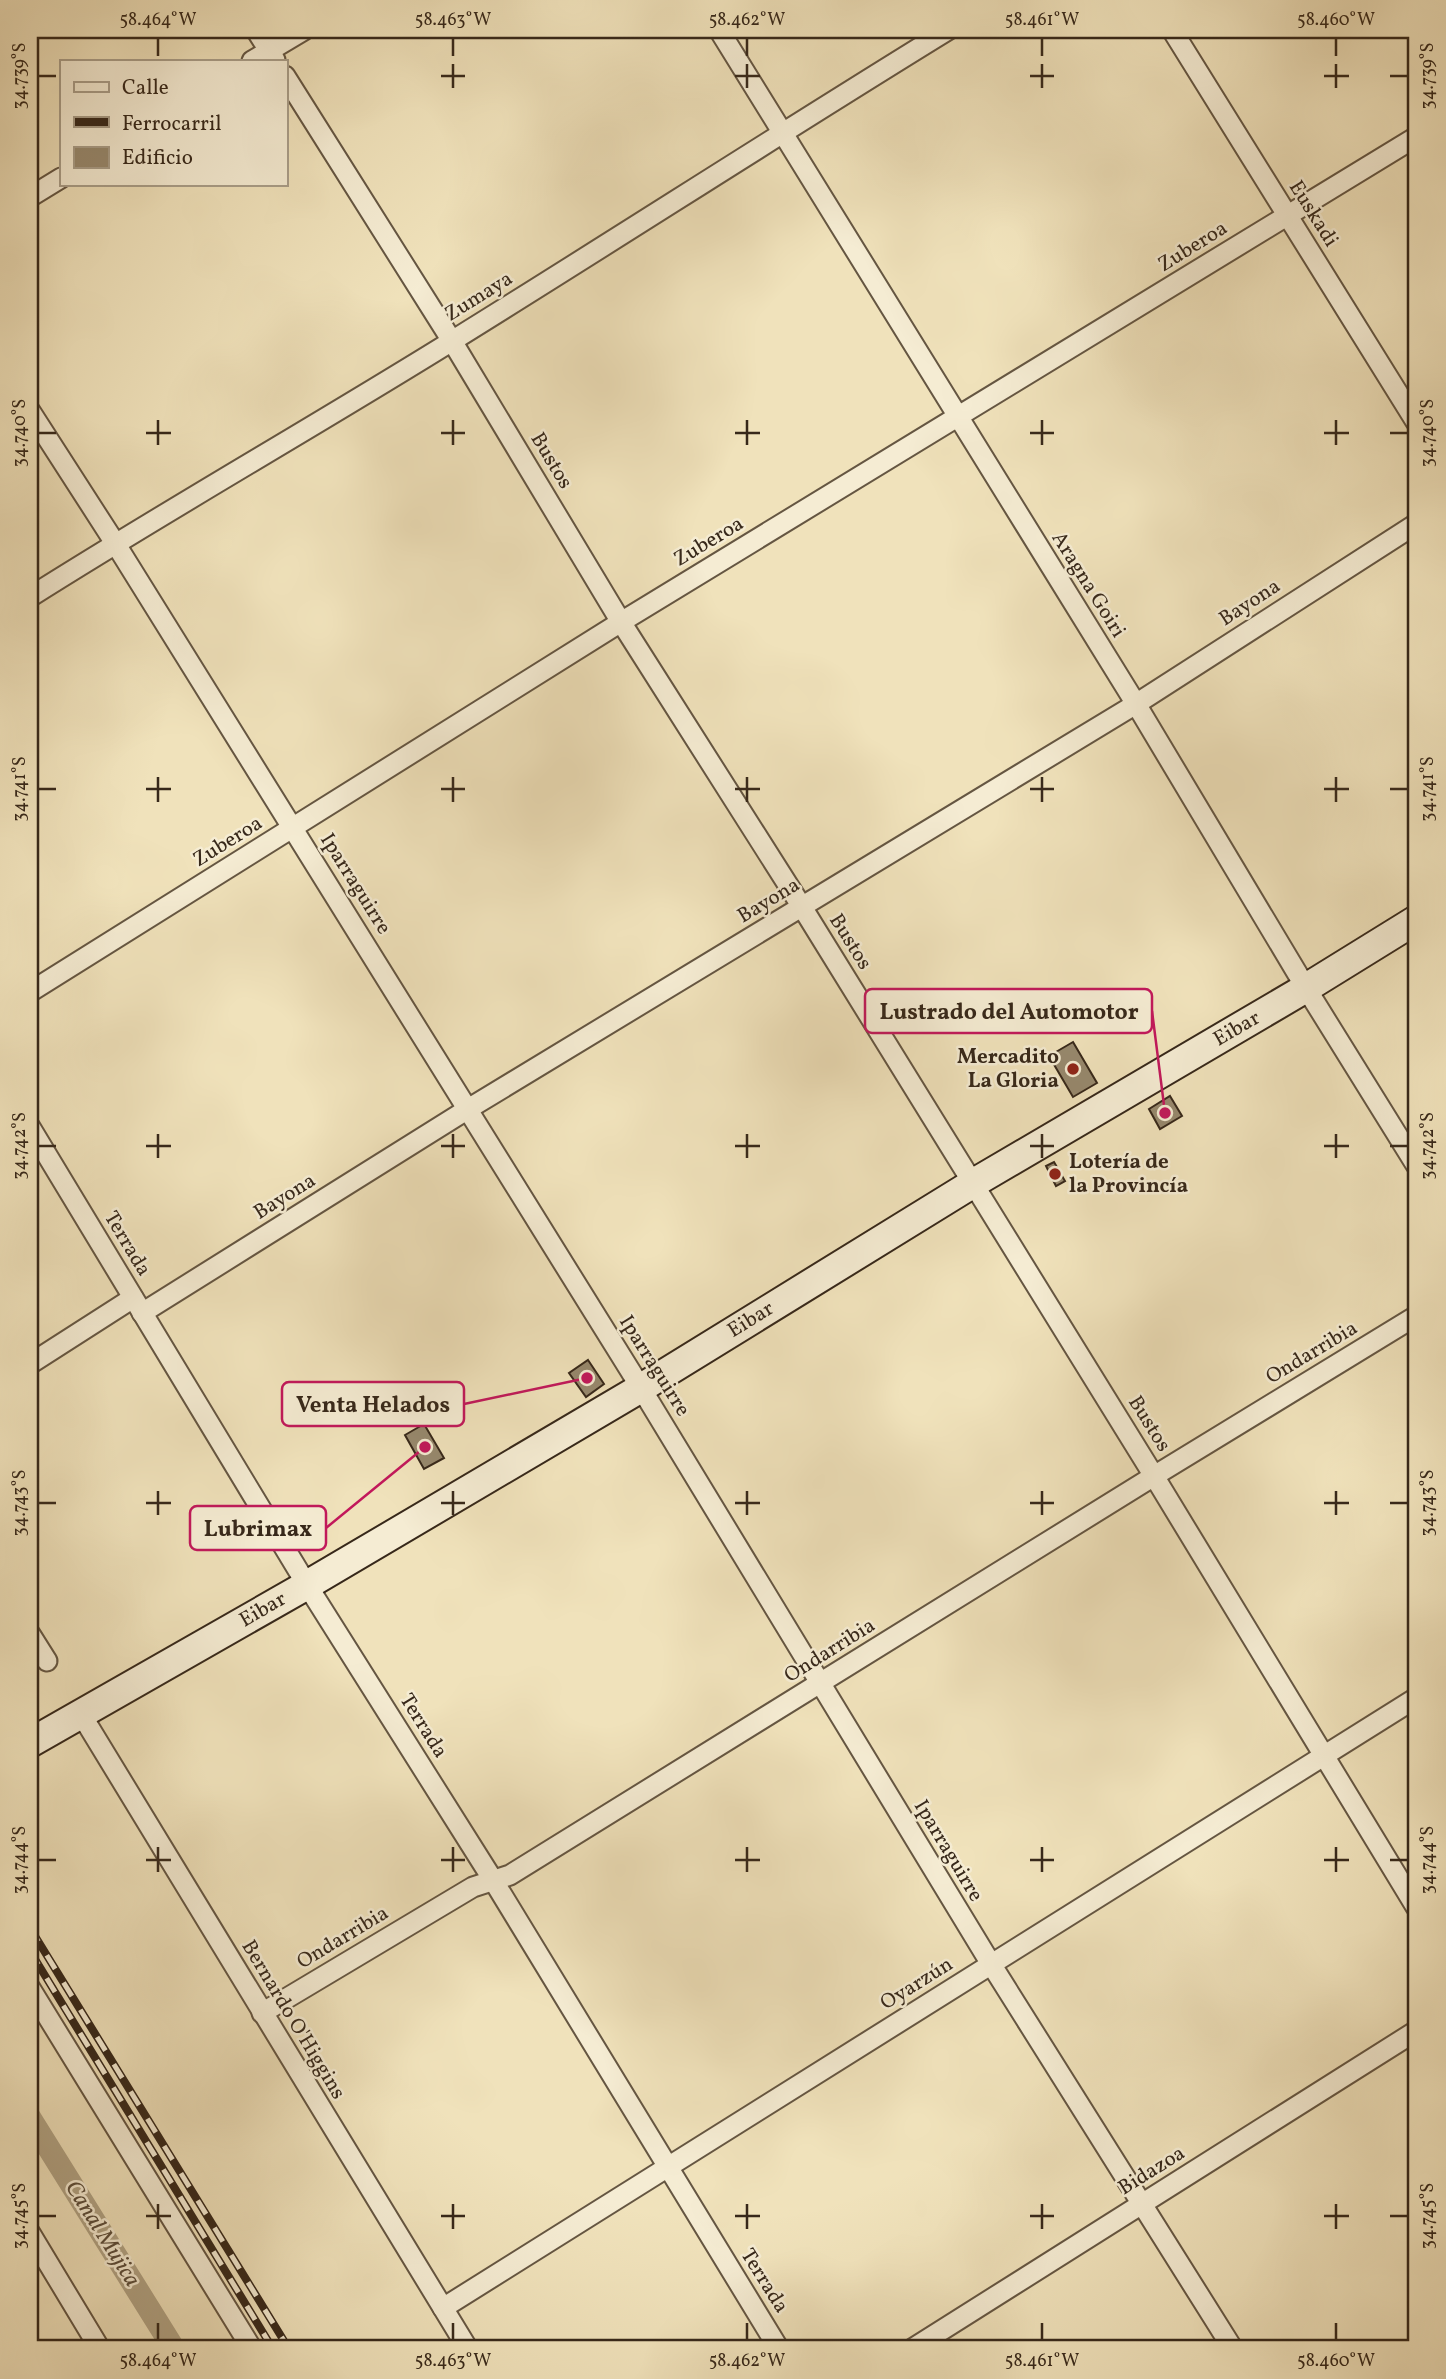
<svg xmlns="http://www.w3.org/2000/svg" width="1446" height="2379" font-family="Vollkorn,serif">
	<rect width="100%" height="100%" fill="#f0e2bb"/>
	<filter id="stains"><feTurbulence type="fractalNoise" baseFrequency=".00286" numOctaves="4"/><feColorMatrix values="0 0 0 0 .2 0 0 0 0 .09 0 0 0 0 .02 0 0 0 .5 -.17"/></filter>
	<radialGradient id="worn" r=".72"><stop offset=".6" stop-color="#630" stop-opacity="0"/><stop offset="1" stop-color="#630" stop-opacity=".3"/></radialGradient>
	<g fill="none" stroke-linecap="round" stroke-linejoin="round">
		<polyline stroke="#b1a384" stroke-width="23" points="30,2118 174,2349"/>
	</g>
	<g fill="#97896e" stroke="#37281a" stroke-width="2">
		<polygon points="1073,1042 1097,1083 1073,1097 1049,1056"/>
		<polygon points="1170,1096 1182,1116 1160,1129 1149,1109"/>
		<polygon points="1054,1162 1065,1181 1056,1186 1046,1166"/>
		<polygon points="588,1360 604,1384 586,1397 569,1373"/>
		<polygon points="424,1424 444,1458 424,1469 405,1435"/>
	</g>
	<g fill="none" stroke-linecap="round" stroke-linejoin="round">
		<g stroke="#655642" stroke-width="23">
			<g id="street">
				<polyline points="256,30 275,60"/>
				<polyline points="719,30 1136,704 1306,988 1416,1165"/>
				<polyline points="1172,30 1416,422"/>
				<polyline points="252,61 304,30"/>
				<polyline points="285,76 452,341 621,622 802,907 1154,1476 1416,1907"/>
				<polyline points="30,197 61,178"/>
				<polyline points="30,411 115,543 641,1388 991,1964 1233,2349"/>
				<path d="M30 597C169 509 312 428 452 341 618 238 782 132 948 30"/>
				<polyline points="30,992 621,622 1416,137"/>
				<polyline points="30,1127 307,1585 493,1880 779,2349"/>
				<polyline points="142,1313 468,1109 1136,704 1416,524"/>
				<polyline points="30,1364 133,1298"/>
				<polyline points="30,1634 47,1661"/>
				<polyline points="81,1714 468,2349"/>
				<polyline points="30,1988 252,2349"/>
				<polyline points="262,2013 473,1887 510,1875 1154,1476 1416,1316"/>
				<polyline points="30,2233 100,2349"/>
				<polyline points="443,2308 1416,1698"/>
				<polyline points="912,2349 1416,2031"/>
			</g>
		</g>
		<g stroke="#37281a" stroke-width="32">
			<polyline id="secondary" points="30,1743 307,1585 641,1388 972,1184 1306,988 1416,920"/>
		</g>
		<use href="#street" stroke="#f5ecd3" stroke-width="19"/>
		<use href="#secondary" stroke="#f5ecd3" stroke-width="28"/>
		<g stroke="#37281a" stroke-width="8">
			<g id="rail">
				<polyline points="30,1928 289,2349"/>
				<polyline points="30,1951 273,2349"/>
			</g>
		</g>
		<use href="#rail" stroke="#f5ecd3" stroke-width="5" stroke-dasharray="16" stroke-linecap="butt"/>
	</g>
	<path fill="none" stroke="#37281a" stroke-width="2.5" d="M158 38V56M453 38V56M747 38V56M1042 38V56M1336 38V56M453 64V88M747 64V88M1042 64V88M1336 64V88M38 76H56M441 76H465M735 76H760M1030 76H1054M1324 76H1349M1390 76H1408M158 420V445M453 420V445M747 420V445M1042 420V445M1336 420V445M38 433H56M146 433H171M441 433H465M735 433H760M1030 433H1054M1324 433H1349M1390 433H1408M158 777V802M453 777V802M747 777V802M1042 777V802M1336 777V802M38 789H56M146 789H171M441 789H465M735 789H760M1030 789H1054M1324 789H1349M1390 789H1408M158 1134V1158M453 1134V1158M747 1134V1158M1042 1134V1158M1336 1134V1158M38 1146H56M146 1146H171M441 1146H465M735 1146H760M1030 1146H1054M1324 1146H1349M1390 1146H1408M158 1491V1515M453 1491V1515M747 1491V1515M1042 1491V1515M1336 1491V1515M38 1503H56M146 1503H171M441 1503H465M735 1503H760M1030 1503H1054M1324 1503H1349M1390 1503H1408M158 1847V1872M453 1847V1872M747 1847V1872M1042 1847V1872M1336 1847V1872M38 1860H56M146 1860H171M441 1860H465M735 1860H760M1030 1860H1054M1324 1860H1349M1390 1860H1408M158 2204V2229M453 2204V2229M747 2204V2229M1042 2204V2229M1336 2204V2229M38 2216H56M146 2216H171M441 2216H465M735 2216H760M1030 2216H1054M1324 2216H1349M1390 2216H1408M158 2323V2340M453 2323V2340M747 2323V2340M1042 2323V2340M1336 2323V2340"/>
	<g fill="#8f2418" stroke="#f5ecd3" stroke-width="2.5">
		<circle cx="1073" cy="1069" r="7"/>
		<circle cx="1055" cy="1174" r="7"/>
	</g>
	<g text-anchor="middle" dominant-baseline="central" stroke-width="5" stroke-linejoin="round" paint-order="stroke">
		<g font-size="21" fill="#37281a" stroke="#f5ecd3">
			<text transform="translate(1313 214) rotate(58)">Euskadi</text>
			<text transform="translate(1193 247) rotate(-32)">Zuberoa</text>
			<text transform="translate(479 297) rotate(-32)">Zumaya</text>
			<text transform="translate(551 461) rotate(59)">Bustos</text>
			<text transform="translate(709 542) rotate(-31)">Zuberoa</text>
			<text transform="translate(1088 585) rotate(58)">Aragna Goiri</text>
			<text transform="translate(1250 603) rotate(-33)">Bayona</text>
			<text transform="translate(228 842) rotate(-32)">Zuberoa</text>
			<text transform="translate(355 884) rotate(58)">Iparraguirre</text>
			<text transform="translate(769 901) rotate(-31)">Bayona</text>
			<text transform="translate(850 942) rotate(58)">Bustos</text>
			<text transform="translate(1237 1029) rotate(-30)">Eibar</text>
			<text transform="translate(285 1197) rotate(-32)">Bayona</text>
			<text transform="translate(127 1244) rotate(59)">Terrada</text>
			<text transform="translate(751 1320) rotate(-32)">Eibar</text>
			<text transform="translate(1312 1353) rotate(-31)">Ondarribia</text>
			<text transform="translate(654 1366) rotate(58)">Iparraguirre</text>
			<text transform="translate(1149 1424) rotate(58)">Bustos</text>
			<text transform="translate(263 1610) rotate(-30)">Eibar</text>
			<text transform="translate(830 1651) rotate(-32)">Ondarribia</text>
			<text transform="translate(423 1726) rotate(58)">Terrada</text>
			<text transform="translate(948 1851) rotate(59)">Iparraguirre</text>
			<text transform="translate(343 1938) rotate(-31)">Ondarribia</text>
			<text transform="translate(917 1984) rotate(-32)">Oyarzún</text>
			<text transform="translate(293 2020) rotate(59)">Bernardo O'Higgins</text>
			<text transform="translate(1152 2171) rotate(-32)">Bidazoa</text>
			<text transform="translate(764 2281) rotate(58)">Terrada</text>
		</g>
		<g font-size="21" font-weight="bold" fill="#37281a" stroke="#f5ecd3" text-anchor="end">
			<text x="1059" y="1057">Mercadito<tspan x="1059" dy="24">La Gloria</tspan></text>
			<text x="1069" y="1162" text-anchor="start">Lotería de<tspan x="1069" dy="24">la Provincía</tspan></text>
		</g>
		<g font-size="23" font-style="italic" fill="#5c4d3a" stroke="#f5ecd3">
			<text transform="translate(102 2234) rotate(58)">Canal Mujica</text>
		</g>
	</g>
	<path fill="none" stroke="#c2185b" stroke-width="2.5" d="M1165 1113L1152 1011M587 1378L464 1404M425 1447L326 1528"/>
	<g fill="#c2185b" stroke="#f5ecd3" stroke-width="2.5">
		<circle cx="1165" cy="1113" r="7"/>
		<circle cx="587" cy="1378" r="7"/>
		<circle cx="425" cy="1447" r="7"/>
	</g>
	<g fill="#f5ecd3" stroke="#c2185b" stroke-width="2.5">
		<rect x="865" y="989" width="287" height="44" rx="7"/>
		<rect x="282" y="1382" width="182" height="44" rx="7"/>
		<rect x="190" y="1506" width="136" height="44" rx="7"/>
	</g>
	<g font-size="23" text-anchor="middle" font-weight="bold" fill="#37281a">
		<text x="1009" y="1019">Lustrado del Automotor</text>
		<text x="373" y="1412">Venta Helados</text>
		<text x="258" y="1536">Lubrimax</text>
	</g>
	<rect width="1446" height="2379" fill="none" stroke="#f0e2bb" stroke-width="77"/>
	<rect x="60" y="60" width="228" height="126" fill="#f5ecd3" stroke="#a99e89" stroke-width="2"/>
	<rect x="74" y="82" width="35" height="10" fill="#f5ecd3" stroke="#a99e89" stroke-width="2"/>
	<text x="122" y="94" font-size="21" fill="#37281a">Calle</text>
	<rect x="74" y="117" width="35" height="10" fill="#37281a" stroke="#a99e89" stroke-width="2"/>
	<text x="122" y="130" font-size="21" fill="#37281a">Ferrocarril</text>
	<rect x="74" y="147" width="35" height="21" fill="#97896e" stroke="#a99e89" stroke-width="2"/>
	<text x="122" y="164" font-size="21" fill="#37281a">Edificio</text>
	<rect x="38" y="38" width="1370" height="2302" fill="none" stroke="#37281a" stroke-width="2.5"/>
	<g font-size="18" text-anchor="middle" fill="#37281a">
		<text x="158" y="25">58.464°W</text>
		<text x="453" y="25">58.463°W</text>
		<text x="747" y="25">58.462°W</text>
		<text x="1042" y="25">58.461°W</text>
		<text x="1336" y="25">58.460°W</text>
		<text transform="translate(19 76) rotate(-90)" y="6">34.739°S</text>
		<text transform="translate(1427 76) rotate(-90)" y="6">34.739°S</text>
		<text transform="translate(19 433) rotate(-90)" y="6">34.740°S</text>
		<text transform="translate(1427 433) rotate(-90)" y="6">34.740°S</text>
		<text transform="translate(19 789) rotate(-90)" y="6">34.741°S</text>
		<text transform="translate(1427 789) rotate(-90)" y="6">34.741°S</text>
		<text transform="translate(19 1146) rotate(-90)" y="6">34.742°S</text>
		<text transform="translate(1427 1146) rotate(-90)" y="6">34.742°S</text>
		<text transform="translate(19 1503) rotate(-90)" y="6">34.743°S</text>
		<text transform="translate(1427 1503) rotate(-90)" y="6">34.743°S</text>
		<text transform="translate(19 1860) rotate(-90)" y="6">34.744°S</text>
		<text transform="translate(1427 1860) rotate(-90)" y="6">34.744°S</text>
		<text transform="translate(19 2216) rotate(-90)" y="6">34.745°S</text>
		<text transform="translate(1427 2216) rotate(-90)" y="6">34.745°S</text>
		<text x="158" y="2366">58.464°W</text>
		<text x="453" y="2366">58.463°W</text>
		<text x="747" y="2366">58.462°W</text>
		<text x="1042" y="2366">58.461°W</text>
		<text x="1336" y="2366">58.460°W</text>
	</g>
	<rect width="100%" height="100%" filter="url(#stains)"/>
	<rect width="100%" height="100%" fill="url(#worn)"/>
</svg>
